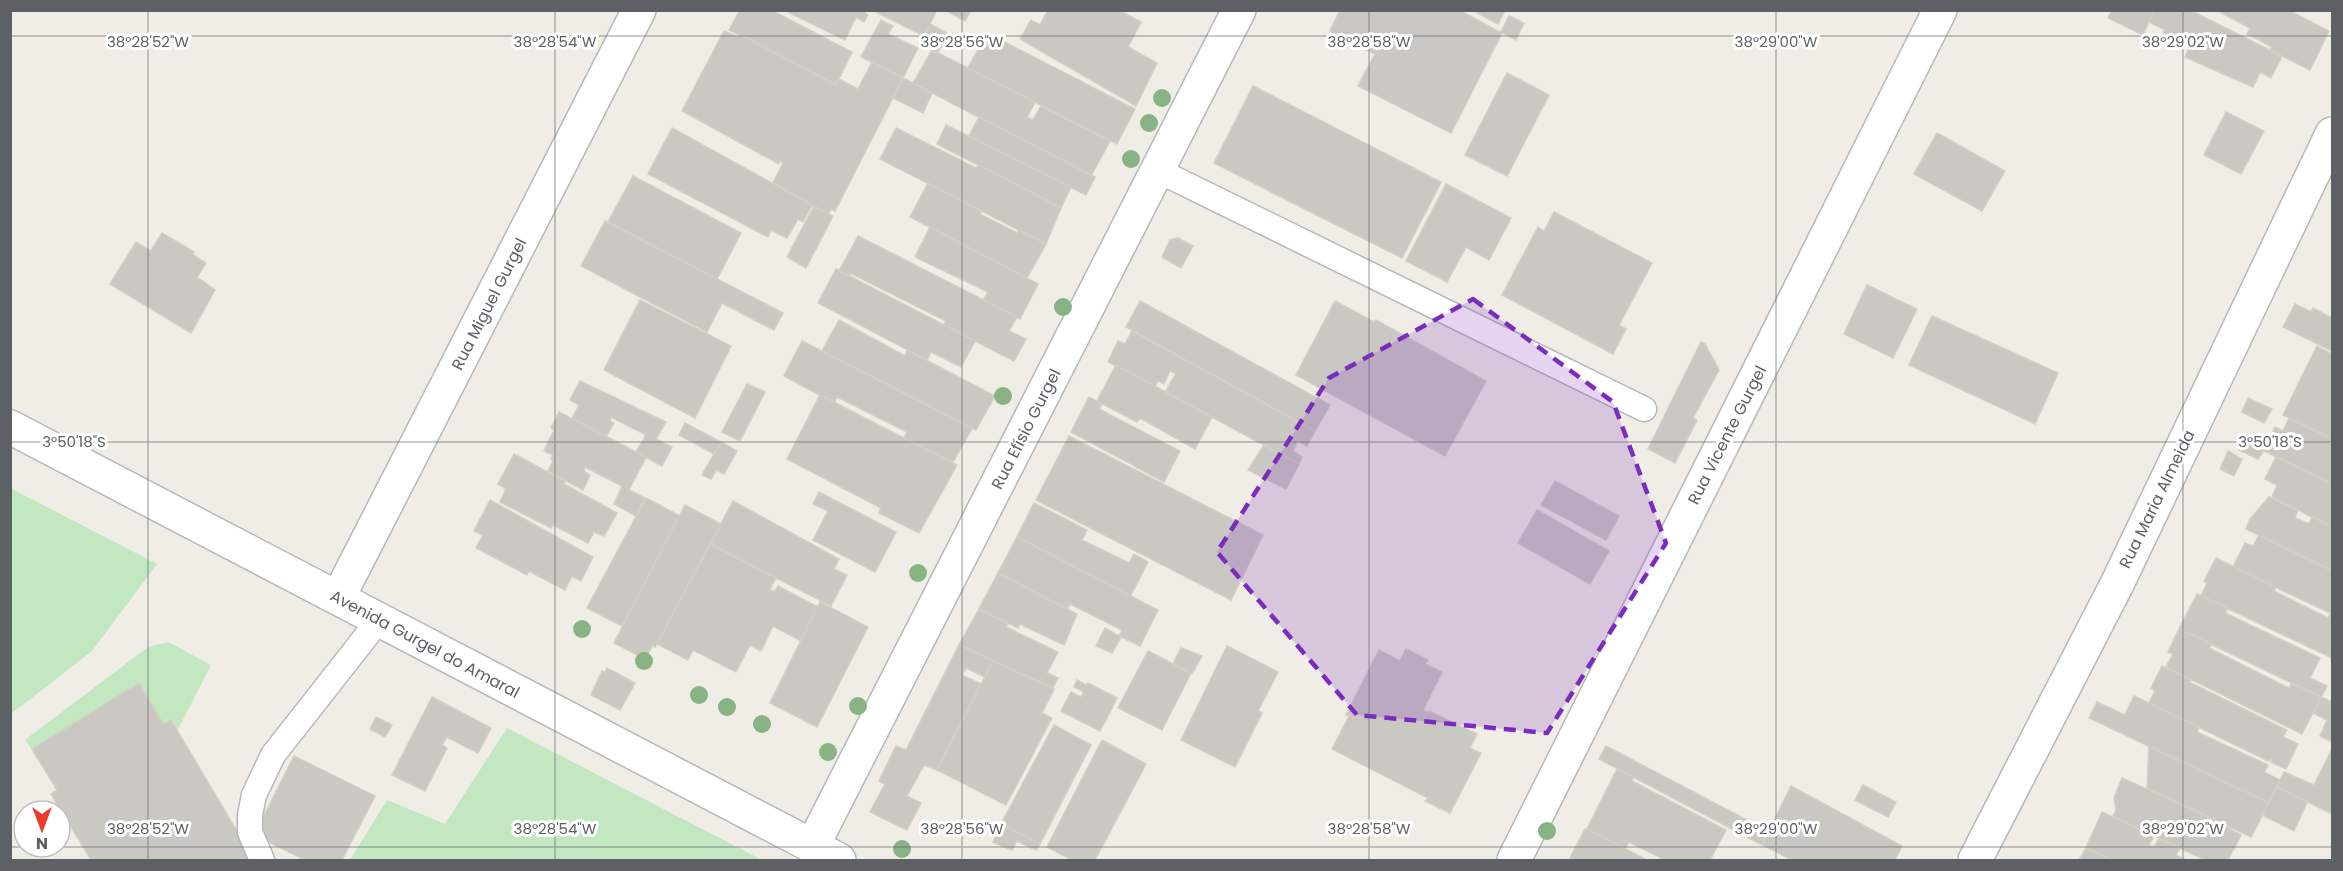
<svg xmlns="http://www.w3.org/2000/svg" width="2343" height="871" font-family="Poppins,sans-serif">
	<rect width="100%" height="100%" fill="#efede5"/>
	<g fill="#c2e7c1">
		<polygon points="10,488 157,564 92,651 11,714"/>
		<polygon points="168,642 211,665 178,729 168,734 38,758 25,740 148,647"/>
		<polygon points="507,728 762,860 350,860 387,800 445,824"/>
	</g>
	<g fill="#cac8c2" stroke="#d4cfc3" stroke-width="1.5">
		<polygon points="740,10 771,10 852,52 836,85 729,30"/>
		<polygon points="784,10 861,10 868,15 864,22 856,17 845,40"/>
		<polygon points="872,10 937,10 924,36"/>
		<polygon points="945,10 971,10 965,21"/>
		<polygon points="1048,10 1071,12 1072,10 1119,10 1141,22 1128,47 1157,63 1136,106 1020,39 1031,20 1040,25"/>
		<polygon points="1340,10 1459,10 1502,33 1451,133 1358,86 1375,54 1330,31"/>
		<polygon points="1472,10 1505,10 1498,24"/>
		<polygon points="2108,10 2154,10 2143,35 2108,18 2111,12"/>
		<polygon points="2154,10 2190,10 2282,56 2271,78 2260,72 2253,87 2185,57 2190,46 2163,33 2165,30 2149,22"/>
		<polygon points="2216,10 2288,10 2329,31 2310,70 2270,50 2272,47 2247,34 2250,28"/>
		<polygon points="1509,16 1524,23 1516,40 1501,32"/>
		<polygon points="881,20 893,26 888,34 918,48 903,78 861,57"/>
		<polygon points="930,24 948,34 938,52 921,44"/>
		<polygon points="724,31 737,37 739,34 836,85 839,79 858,89 872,62 903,78 835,211 831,209 828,214 773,183 783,163 780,160 779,164 682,111"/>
		<polygon points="987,33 1135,109 1117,144 968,68"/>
		<polygon points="932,50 1035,102 1027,117 1033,120 1041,106 1110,141 1091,176 913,83"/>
		<polygon points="1507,73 1549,95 1507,176 1465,155"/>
		<polygon points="903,78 932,93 923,113 893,98"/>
		<polygon points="1253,86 1441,182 1402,258 1214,163"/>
		<polygon points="2226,112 2264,131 2241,174 2204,155"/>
		<polygon points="979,117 1095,177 1086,195 969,136"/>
		<polygon points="946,125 1071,187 1061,208 937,144"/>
		<polygon points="672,128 812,205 803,222 798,219 787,238 771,230 768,237 648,174"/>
		<polygon points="896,128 976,168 979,165 1061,208 1046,244 880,159"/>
		<polygon points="1937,133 2005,171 1982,211 1914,174"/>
		<polygon points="633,176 741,233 717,279 608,222"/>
		<polygon points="928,183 981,211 980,214 1017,233 1019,230 1046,244 1027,278 910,217"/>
		<polygon points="1446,184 1511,218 1489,260 1466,247 1447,282 1406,261"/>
		<polygon points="814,206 833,216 806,268 787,257"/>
		<polygon points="1554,212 1652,263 1619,325 1626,329 1613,354 1502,295 1538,227 1544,231"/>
		<polygon points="605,221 783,313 774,330 722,303 707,332 581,266"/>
		<polygon points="930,227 1038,284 1020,319 983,300 988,292 915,257"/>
		<polygon points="162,233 194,252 192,254 206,263 197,277 215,290 191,333 110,284 136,242 151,251"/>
		<polygon points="858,236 1017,317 1009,331 1026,339 1014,361 944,325 946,321 850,273 849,276 839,271"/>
		<polygon points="1178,238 1193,246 1181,268 1162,257 1170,240"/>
		<polygon points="836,269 975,341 961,367 931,352 927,360 818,303"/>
		<polygon points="1867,285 1917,309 1893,358 1844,334"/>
		<polygon points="640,300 731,346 695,418 604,370"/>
		<polygon points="1140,301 1330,405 1315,431 1126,327"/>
		<polygon points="1335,301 1374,322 1376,320 1486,381 1445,456 1296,375"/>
		<polygon points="2295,304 2311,312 2313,308 2332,318 2332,351 2283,327"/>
		<polygon points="1932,316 2058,373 2035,424 1909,365"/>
		<polygon points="839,320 905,356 907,350 995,396 976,430 822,351"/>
		<polygon points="1132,331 1315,431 1307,446 1298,441 1293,451 1302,457 1299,464 1165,392 1176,374 1170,371 1164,384 1158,381 1154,387 1108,362 1118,341 1125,344"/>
		<polygon points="802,341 972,428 952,464 904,438 907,432 837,397 834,403 784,376"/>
		<polygon points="1701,342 1705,344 1719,370 1693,418 1697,420 1675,463 1648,449"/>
		<polygon points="2317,346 2332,354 2332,439 2283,415"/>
		<polygon points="1116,365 1212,417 1195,449 1140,418 1137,422 1097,401"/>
		<polygon points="580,381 666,422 656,439 672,447 662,466 636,452 646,435 611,417 610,421 614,423 606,437 572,419 579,405 570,400"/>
		<polygon points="747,384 765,392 740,441 722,432"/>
		<polygon points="820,395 957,465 919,533 879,513 881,508 787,459"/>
		<polygon points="1089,397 1102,404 1099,409 1180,451 1164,482 1071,432"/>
		<polygon points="2248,398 2272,409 2264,423 2242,412"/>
		<polygon points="559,412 646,457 629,490 645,498 636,516 614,504 622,486 585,467 584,471 590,475 583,490 548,471 553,461 551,459 553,455 544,451 554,430 551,428"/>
		<polygon points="2289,418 2332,439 2332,484 2264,451 2275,427 2283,431"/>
		<polygon points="685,423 721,442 714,454 679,435"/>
		<polygon points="1069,436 1263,535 1231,600 1036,500"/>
		<polygon points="2244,441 2264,450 2258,459 2239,450"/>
		<polygon points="721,442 737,451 724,474 716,470 711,479 702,475"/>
		<polygon points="1264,445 1299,464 1286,489 1248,470"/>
		<polygon points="2228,451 2242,459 2234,476 2220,469"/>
		<polygon points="514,454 565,481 564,484 617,513 604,536 594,532 588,543 553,525 551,528 500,502 506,489 498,484"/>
		<polygon points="2276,457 2332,484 2332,527 2272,497 2277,485 2265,479"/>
		<polygon points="1555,481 1619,516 1606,540 1541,505"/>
		<polygon points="819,492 896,532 875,572 813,540 828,511 813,504"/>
		<polygon points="2269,497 2298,510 2295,518 2309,524 2312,517 2332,527 2332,571 2246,529 2250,519"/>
		<polygon points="646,498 680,516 622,626 587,608"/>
		<polygon points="490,500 593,557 581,581 572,576 565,590 529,571 527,575 476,548 483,535 474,531"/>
		<polygon points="733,501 839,559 834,569 847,575 831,606 710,544"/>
		<polygon points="1034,503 1087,530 1082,540 1129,563 1134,554 1148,562 1130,597 1017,537"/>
		<polygon points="685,505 721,524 655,647 653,645 645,659 614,643"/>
		<polygon points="1537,510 1609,551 1590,584 1518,543"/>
		<polygon points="2259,535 2332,571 2332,614 2233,567 2245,543 2253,546"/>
		<polygon points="1017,537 1158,610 1140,646 1119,636 1122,630 1070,604 1067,609 998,573"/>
		<polygon points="710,544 776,578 770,589 774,592 778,586 818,607 801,641 773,626 761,651 750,645 736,672 693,650 688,660 657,644"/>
		<polygon points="2216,558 2276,587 2274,591 2328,618 2331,613 2332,614 2332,658 2201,596 2207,583 2204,581"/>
		<polygon points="998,573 1077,614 1064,645 1020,624 1018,628 979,609"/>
		<polygon points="2197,594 2228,608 2225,613 2320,658 2310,678 2327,686 2321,697 2179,629"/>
		<polygon points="820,602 868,627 817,727 770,703"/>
		<polygon points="979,609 1008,623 1006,627 1058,652 1047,673 1058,678 1053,688 959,645"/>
		<polygon points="1105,628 1121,637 1112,653 1096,646"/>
		<polygon points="2179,629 2212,644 2209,648 2289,688 2291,683 2321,697 2302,734 2166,667 2173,654 2168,652"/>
		<polygon points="959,645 993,661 985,677 966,668 962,675 981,684 937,770 924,765 907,796 921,803 907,830 870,812 885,784 879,781 896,746 906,750"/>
		<polygon points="1227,646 1278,672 1258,711 1262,713 1235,767 1181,740"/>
		<polygon points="1181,648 1202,656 1192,674 1173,664"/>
		<polygon points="1406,649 1428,660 1425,664 1442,672 1423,710 1428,713 1429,711 1477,734 1470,748 1481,753 1450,813 1425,801 1428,798 1332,749 1349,716 1346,715 1379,650 1400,661"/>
		<polygon points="1148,651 1191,673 1162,730 1118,708"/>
		<polygon points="993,661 1054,689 1042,713 1052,718 1006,805 937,770"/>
		<polygon points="2162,666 2191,680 2189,682 2287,730 2283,737 2298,744 2286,769 2271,762 2272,759 2268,761 2149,703 2155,691 2151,688"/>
		<polygon points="607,668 635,683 620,710 591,695 602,671 605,672"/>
		<polygon points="1077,680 1086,685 1088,683 1117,698 1100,731 1061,711 1071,692 1081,697 1084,692 1074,687"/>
		<polygon points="139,683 163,724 171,720 254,860 91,860 51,794 57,790 32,749"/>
		<polygon points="2134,696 2199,727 2197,732 2268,765 2264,772 2280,780 2269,803 2089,718 2097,702 2125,715"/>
		<polygon points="432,697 491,728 478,753 447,737 442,745 447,748 425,791 392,775"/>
		<polygon points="2321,697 2332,702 2332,742 2320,736 2327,720 2313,713"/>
		<polygon points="376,717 392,725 385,737 370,729"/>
		<polygon points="1054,725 1091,745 1040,844 1001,824"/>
		<polygon points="1102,740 1146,764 1095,860 1072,860 1047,847"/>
		<polygon points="1606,746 1768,831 1762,845 1599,759"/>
		<polygon points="2149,746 2269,803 2251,837 2147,788"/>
		<polygon points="2332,749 2332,814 2277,787 2284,772 2314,785"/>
		<polygon points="294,756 375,796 342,860 305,860 254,835"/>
		<polygon points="1617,769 1634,777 1632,781 1726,830 1710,860 1665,860 1629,842 1625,849 1587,829"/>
		<polygon points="2122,778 2194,810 2241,835 2228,860 2205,860 2113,816 2116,810 2114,798"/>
		<polygon points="1863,785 1896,802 1888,817 1855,800"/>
		<polygon points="1791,786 1902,846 1895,860 1792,860 1762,845"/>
		<polygon points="2277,787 2307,802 2294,831 2262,815"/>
		<polygon points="2102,812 2154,836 2149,845 2154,847 2159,839 2180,848 2176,855 2186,860 2112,860 2086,848"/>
		<polygon points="1001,824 1040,844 1036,850 1017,841 1012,850 993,842"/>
		<polygon points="1585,829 1587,829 1647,860 1569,860"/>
		<polygon points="2086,848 2112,860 2079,860"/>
	</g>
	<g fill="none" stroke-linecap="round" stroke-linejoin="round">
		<g stroke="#b5b8bc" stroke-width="27">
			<g id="service">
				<polyline points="1157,170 1644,409"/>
				<polyline points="262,860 250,832 250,815 254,795 273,755 379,620"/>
			</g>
		</g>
		<g stroke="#b5b8bc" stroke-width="36">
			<g id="minor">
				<polyline points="338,598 639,10"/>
				<polyline points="812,847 1239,10"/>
				<polyline points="1514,860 1940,10"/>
				<polyline points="1975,860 2118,582 2332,134"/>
			</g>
		</g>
		<g stroke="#b5b8bc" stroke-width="36">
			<polyline id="tertiary" points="10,427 839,860"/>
		</g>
		<use href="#service" stroke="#fff" stroke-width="24"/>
		<use href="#minor" stroke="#fff" stroke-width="33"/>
		<use href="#tertiary" stroke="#fff" stroke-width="33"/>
	</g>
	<g fill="#88b485">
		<circle cx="1162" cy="98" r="9"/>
		<circle cx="1149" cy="123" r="9"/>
		<circle cx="1131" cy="159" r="9"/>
		<circle cx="1063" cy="307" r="9"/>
		<circle cx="1003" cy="396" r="9"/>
		<circle cx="918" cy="573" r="9"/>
		<circle cx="582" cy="629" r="9"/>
		<circle cx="644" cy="661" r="9"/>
		<circle cx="699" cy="695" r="9"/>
		<circle cx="858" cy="706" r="9"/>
		<circle cx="727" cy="707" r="9"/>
		<circle cx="762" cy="724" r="9"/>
		<circle cx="828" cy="752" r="9"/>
		<circle cx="1547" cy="831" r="9"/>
		<circle cx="902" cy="849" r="9"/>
	</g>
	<path fill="#7b2cbf" fill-opacity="0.2" stroke="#7b2cbf" stroke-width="4.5" stroke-dasharray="12 8" stroke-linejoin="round" d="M1473 299 1613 402 1666 543 1547 733 1357 715 1217 552 1329 378Z"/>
	<path fill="none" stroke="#5d6166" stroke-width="1.5" stroke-opacity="0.45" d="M148 10V860M555 10V860M962 10V860M1369 10V860M1776 10V860M2183 10V860M10 36H2332M10 442H2332M10 847H24M60 847H2332"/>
	<g text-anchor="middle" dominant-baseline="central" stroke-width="6" stroke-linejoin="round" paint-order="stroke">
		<g font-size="16" fill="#5d6166" stroke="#fff">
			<text transform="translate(489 304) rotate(-63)">Rua Miguel Gurgel</text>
			<text transform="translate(1026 429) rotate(-63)">Rua Efísio Gurgel</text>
			<text transform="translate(1727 435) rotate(-63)">Rua Vicente Gurgel</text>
			<text transform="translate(2157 499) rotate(-64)">Rua Maria Almeida</text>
			<text transform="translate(425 644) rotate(28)">Avenida Gurgel do Amaral</text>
		</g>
	</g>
	<g font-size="15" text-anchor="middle" fill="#5d6166" stroke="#fff" stroke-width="6" stroke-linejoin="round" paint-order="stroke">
		<text x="148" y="47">38°28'52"W</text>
		<text x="555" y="47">38°28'54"W</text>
		<text x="962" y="47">38°28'56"W</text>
		<text x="1369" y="47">38°28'58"W</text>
		<text x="1776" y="47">38°29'00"W</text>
		<text x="2183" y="47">38°29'02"W</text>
		<text x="2270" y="447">3°50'18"S</text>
		<text x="74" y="447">3°50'18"S</text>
		<text x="148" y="834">38°28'52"W</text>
		<text x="555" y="834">38°28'54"W</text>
		<text x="962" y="834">38°28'56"W</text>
		<text x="1369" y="834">38°28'58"W</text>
		<text x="1776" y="834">38°29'00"W</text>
		<text x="2183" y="834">38°29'02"W</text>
	</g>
	<rect width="2343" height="871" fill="none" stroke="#5d6166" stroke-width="24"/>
	<g transform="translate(42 829) rotate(180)"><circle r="28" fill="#ffffff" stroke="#bec0c2" stroke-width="1.5"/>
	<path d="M0-4.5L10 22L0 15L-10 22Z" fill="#ec3a2e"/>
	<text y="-9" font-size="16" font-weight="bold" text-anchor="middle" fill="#5d6166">N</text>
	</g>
</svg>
